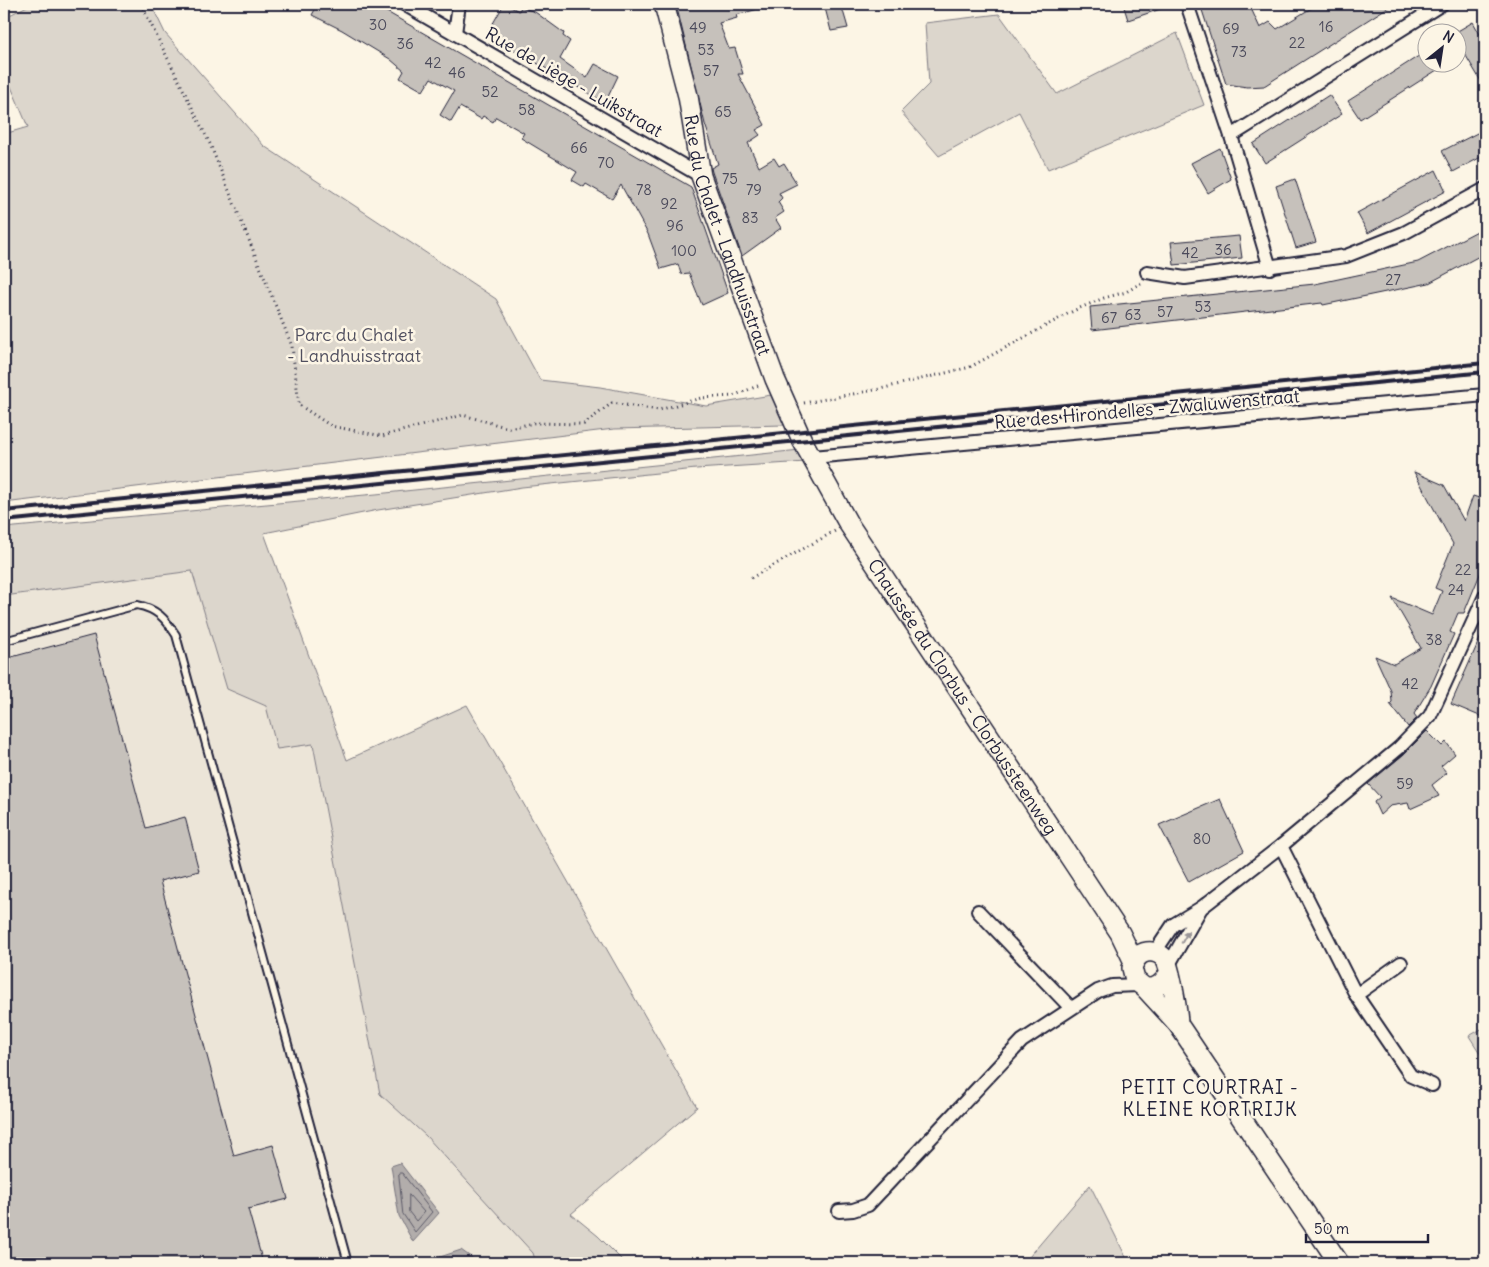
<svg xmlns="http://www.w3.org/2000/svg" width="1489" height="1267" font-family="Delius,sans-serif">
	<rect width="100%" height="100%" fill="#fcf5e5"/>
	<filter id="ink" filterUnits="userSpaceOnUse"><feTurbulence type="fractalNoise" baseFrequency=".02" numOctaves="2"/><feDisplacementMap in="SourceGraphic" scale="10" xChannelSelector="R" yChannelSelector="G"/><feConvolveMatrix kernelMatrix="1 2 1 2 8 2 1 2 1" color-interpolation-filters="sRGB"/></filter>
	<g filter="url(#ink)">
		<polygon fill="#ece5d8" points="192,571 227,689 266,706 313,743 380,1094 426,1136 533,1253 536,1263 4,1263 4,596"/>
		<g fill="#dcd6cc" stroke="#7f7c84">
			<polygon points="31,4 151,4 165,33 264,146 496,299 540,380 600,387 706,406 777,394 785,425 614,429 4,503 4,134 28,127 4,70 4,18"/>
			<polygon points="999,14 1057,94 1177,33 1204,105 1048,169 1019,112 939,156 901,112 929,84 925,23"/>
			<polygon points="800,450 806,462 696,469 522,487 378,510 264,533 347,760 467,705 697,1107 571,1214 598,1236 625,1263 536,1263 533,1253 426,1136 380,1094 313,744 277,749 266,706 227,689 192,571 4,596 4,528 376,494"/>
			<polygon points="1485,1027 1485,1061 1469,1036"/>
			<polygon points="1090,1185 1129,1263 1024,1263"/>
		</g>
		<g fill="#b2adab" stroke="#78757e">
			<polygon points="400,1163 439,1213 413,1242 399,1216 391,1166"/>
			<polygon points="461,1250 479,1263 437,1263 440,1257"/>
		</g>
		<g fill="none" stroke-linecap="round" stroke-linejoin="round">
			<g stroke="#5c5a68" stroke-width="1">
				<polygon points="399,1173 402,1173 432,1212 415,1232 403,1214"/>
				<polygon points="409,1195 424,1212 416,1221 409,1212"/>
			</g>
		</g>
		<g fill="#c6c1bb" stroke="#22223b">
			<polygon points="318,4 373,4 691,187 728,293 702,305 689,273 681,274 678,264 661,269 648,234 621,185 612,199 586,184 584,187 572,180 577,172 521,138 524,133 496,117 493,122 483,116 481,119 460,107 451,122 440,115 454,91 431,78 423,91 400,78 404,71 390,59 342,30 312,15"/>
			<polygon points="504,4 519,11 521,7 535,12 564,33 563,36 570,41 560,59 587,78 595,64 618,76 605,103 487,34"/>
			<polygon points="676,4 761,4 762,8 736,15 737,18 719,23 729,49 735,48 743,74 738,74 765,125 756,130 760,135 748,143 759,167 774,158 779,166 784,163 797,184 779,193 782,198 778,202 784,212 775,218 781,228 742,256 712,172 711,168 718,164 705,124"/>
			<polygon points="824,4 841,4 848,28 831,31"/>
			<polygon points="1123,4 1168,4 1169,6 1128,20"/>
			<polygon points="1200,4 1249,4 1260,28 1270,22 1277,29 1318,4 1393,4 1264,86 1247,87 1226,84"/>
			<polygon points="1473,22 1485,43 1485,88 1456,39 1456,32"/>
			<polygon points="1425,52 1426,62 1432,62 1437,70 1360,119 1348,101"/>
			<polygon points="1329,95 1342,114 1265,163 1253,144"/>
			<polygon points="1485,129 1485,155 1453,172 1442,151"/>
			<polygon points="1220,148 1231,179 1208,193 1191,163"/>
			<polygon points="1436,170 1446,191 1368,233 1357,213"/>
			<polygon points="1295,179 1316,242 1296,248 1276,186"/>
			<polygon points="1485,227 1485,253 1429,283 1323,305 1322,303 1092,330 1090,307 1315,284 1418,262"/>
			<polygon points="1239,236 1242,258 1174,265 1171,242"/>
			<polygon points="1414,472 1444,485 1464,521 1473,496 1485,500 1485,562 1464,613 1458,613 1450,632 1454,634 1431,686 1414,714 1417,718 1408,727 1390,704 1392,702 1391,691 1375,656 1394,664 1421,648 1392,598 1432,615 1442,591 1435,588 1453,544"/>
			<polygon points="1485,627 1485,711 1482,717 1451,704"/>
			<polygon points="94,635 146,828 185,817 199,871 160,881 234,1156 273,1145 288,1199 248,1209 263,1263 4,1263 4,659"/>
			<polygon points="1427,731 1442,746 1446,742 1455,754 1441,766 1447,773 1432,785 1439,796 1410,809 1408,803 1390,806 1380,815 1374,802 1380,797 1368,784 1404,754"/>
			<polygon points="1220,799 1244,851 1189,882 1159,825"/>
		</g>
		<g fill="none" stroke-linecap="round" stroke-linejoin="round">
			<g stroke="#22223b" stroke-width="10">
				<path id="lane" d="M4 641 137 605C157 609 165 618 176 635L348 1263"/>
			</g>
			<g stroke="#22223b" stroke-width="16">
				<g id="street">
					<polyline points="404,4 701,176"/>
					<polyline points="1187,4 1231,136 1270,268"/>
					<polyline points="455,33 459,4"/>
					<polyline points="1231,136 1442,4"/>
					<polyline points="1147,272 1185,278 1346,256 1404,233 1485,189"/>
					<polyline points="813,457 1485,395"/>
					<polyline points="1281,846 1356,995 1411,1076 1432,1085"/>
					<polyline points="978,911 1070,1007"/>
					<polyline points="1155,952 1173,925 1201,908 1281,846 1399,748 1430,716 1485,596"/>
					<polyline points="1168,966 1201,908"/>
					<polyline points="1356,995 1401,963"/>
					<polyline points="839,1211 853,1210 868,1205 1022,1041 1098,991 1112,986 1139,985"/>
				</g>
			</g>
			<g stroke="#22223b" stroke-width="22">
				<g id="secondary">
					<path id="s1" d="M664 4 688 96 701 176 775 379 802 440 848 523 1120 933 1134 962"/>
					<path d="M1169 974C1162 984 1157 989 1145 988L1135 980 1132 968C1134 961 1139 953 1147 952 1154 951 1161 954 1165 959 1170 966 1178 1013 1178 1024"/>
					<polyline points="1145,988 1178,1024 1339,1263"/>
				</g>
			</g>
			<g stroke="#22223b" stroke-width="3" stroke-dasharray="1 4" stroke-linecap="butt">
				<polyline points="141,4 210,144 292,346 299,405 331,426 382,436 463,415 509,428 534,423 584,424 612,403 659,410 701,398 733,396 760,385"/>
				<polyline points="804,403 880,389 970,367 1075,310 1104,298 1126,292 1141,283"/>
				<polyline points="751,578 835,531"/>
			</g>
			<use href="#lane" stroke="#fcf5e5" stroke-width="6"/>
			<use href="#street" stroke="#fcf5e5" stroke-width="12"/>
			<use href="#secondary" stroke="#fcf5e5" stroke-width="19"/>
			<g stroke="#22223b" stroke-width="4">
				<polyline points="4,511 1485,363"/>
				<polyline points="4,521 1485,372"/>
			</g>
		</g>
		<defs><path id="oneway-solid" d="M-6-.8H1V-3.2L6.5 0L1 3.2V.8H-6Z" transform="scale(1.25)"/></defs>
		<use fill="#9a9698" href="#oneway-solid" transform="translate(1185 937) rotate(-61)"/>
	</g>
	<g text-anchor="middle" dominant-baseline="central" stroke-width="5" stroke-linejoin="round" paint-order="stroke">
		<g font-size="15" fill="#4b4a5b">
			<text x="378" y="24">30</text>
			<text x="1326" y="26">16</text>
			<text x="698" y="27">49</text>
			<text x="1231" y="28">69</text>
			<text x="1297" y="42">22</text>
			<text x="405" y="43">36</text>
			<text x="706" y="49">53</text>
			<text x="1239" y="51">73</text>
			<text x="433" y="62">42</text>
			<text x="711" y="70">57</text>
			<text x="457" y="72">46</text>
			<text x="490" y="91">52</text>
			<text x="527" y="109">58</text>
			<text x="723" y="111">65</text>
			<text x="579" y="147">66</text>
			<text x="606" y="162">70</text>
			<text x="730" y="178">75</text>
			<text x="644" y="189">78</text>
			<text x="754" y="189">79</text>
			<text x="669" y="203">92</text>
			<text x="750" y="217">83</text>
			<text x="675" y="225">96</text>
			<text x="1223" y="249">36</text>
			<text x="684" y="250">100</text>
			<text x="1190" y="252">42</text>
			<text x="1393" y="279">27</text>
			<text x="1203" y="306">53</text>
			<text x="1165" y="311">57</text>
			<text x="1133" y="314">63</text>
			<text x="1109" y="317">67</text>
			<text x="1463" y="569">22</text>
			<text x="1456" y="589">24</text>
			<text x="1434" y="639">38</text>
			<text x="1410" y="683">42</text>
			<text x="1405" y="783">59</text>
			<text x="1202" y="838">80</text>
		</g>
		<g font-size="18" fill="#22223b" stroke="#fcf5e5">
			<text transform="translate(574 82) rotate(30)">Rue de Liège - Luikstraat</text>
			<text stroke="none"><textPath href="#s1" startOffset="240">Rue du Chalet - Landhuisstraat</textPath></text>
			<text transform="translate(1147 409) rotate(-5)">Rue des Hirondelles - Zwaluwenstraat</text>
			<text stroke="none"><textPath href="#s1" startOffset="762">Chaussée du Clorbus - Clorbussteenweg</textPath></text>
		</g>
		<g font-size="18" fill="#504f5f" stroke="#fcf5e5">
			<text x="354" y="334">Parc du Chalet<tspan x="354" dy="21">- Landhuisstraat</tspan></text>
		</g>
		<g font-size="19" letter-spacing="1" fill="#22223b" stroke="#fcf5e5">
			<text x="1210" y="1087">PETIT COURTRAI -<tspan x="1210" dy="22">KLEINE KORTRIJK</tspan></text>
		</g>
	</g>
	<rect width="1489" height="1267" fill="none" stroke="#fcf5e5" stroke-width="20"/>
	<rect x="10" y="10" width="1469" height="1247" fill="none" stroke="#22223b" stroke-width="2" filter="url(#ink)"/>
	<g transform="translate(1442 48) rotate(30)"><circle r="24" fill="#fcf5e5" stroke="#a5a1a1"/>
	<path d="M0-4L9 19L0 12L-9 19Z" fill="#22223b"/>
	<text y="-8" font-size="14" font-weight="bold" text-anchor="middle" fill="#22223b">N</text>
	</g>
	<path d="M1306 1234v8h122v-8" fill="none" stroke="#22223b" stroke-width="2.5"/>
	<text x="1314" y="1234" font-size="15" fill="#22223b" stroke="#fcf5e5" stroke-width="4" paint-order="stroke">50 m</text>
</svg>
